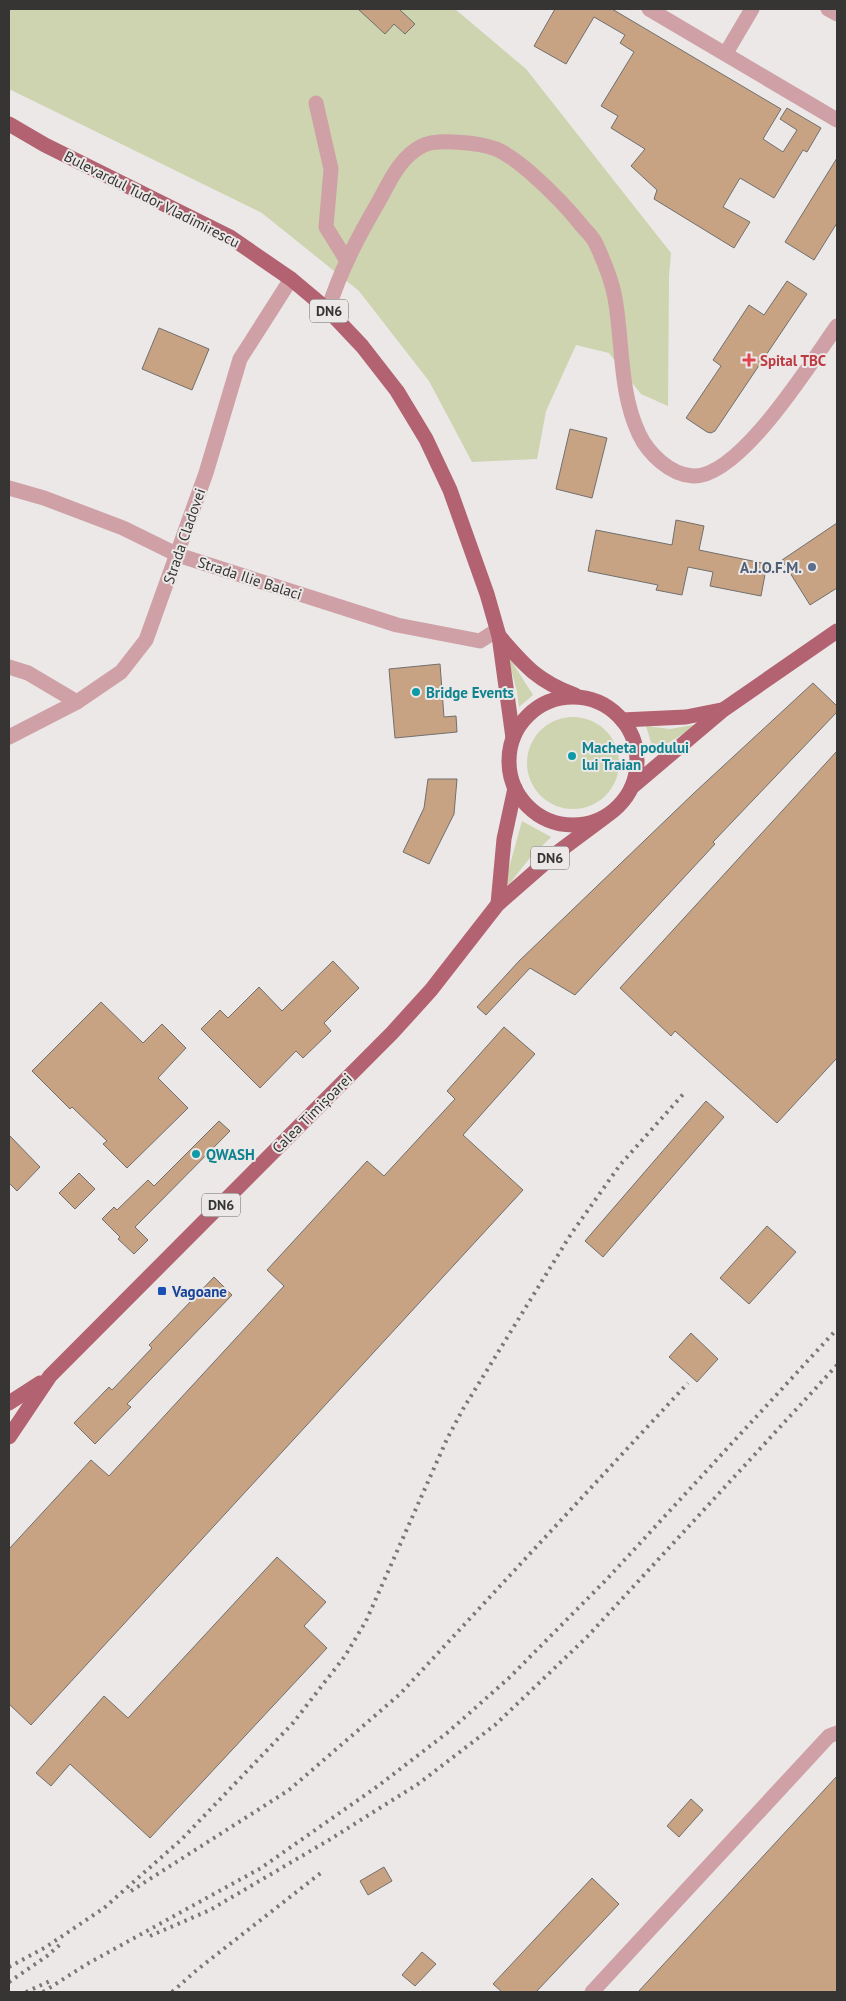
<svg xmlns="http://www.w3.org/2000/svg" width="846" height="2001" font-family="'PT Sans',sans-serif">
	<rect width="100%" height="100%" fill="#ebe8e7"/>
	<g fill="#cdd4af">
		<polygon points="9,9 455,9 526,69 671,253 669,276 668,406 641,394 609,353 576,345 546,411 537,459 472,462 429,381 359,291 262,213 9,89"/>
		<polygon points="507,654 533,695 519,707 517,692"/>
		<circle cx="573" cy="763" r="46"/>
		<polygon points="699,724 654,752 646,726 670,729"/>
		<polygon points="522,821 551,837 529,859 502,893"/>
	</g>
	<g fill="#c7a383" stroke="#716f6d">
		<polygon points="358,9 399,9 415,24 405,34 394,24 385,34"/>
		<polygon points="555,9 612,9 781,109 763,139 783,152 797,130 780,119 787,108 821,128 807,152 803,150 774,198 740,178 723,207 750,222 734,248 654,199 657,190 631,166 645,149 611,128 618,116 601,106 634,52 620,43 625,35 594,17 566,64 534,46"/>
		<polygon points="837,158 837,223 814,260 785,242"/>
		<polygon points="787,281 807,294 715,431 711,433 707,432 686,418 721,366 713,360 749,305 764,315"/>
		<polygon points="159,328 209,349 192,390 142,369"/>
		<polygon points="570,429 607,438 592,498 556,489"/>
		<polygon points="676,520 704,526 699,550 767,564 761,596 710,586 713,572 688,567 682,595 656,590 658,585 588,571 596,530 672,545"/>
		<polygon points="837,523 837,588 810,605 782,560"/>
		<polygon points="440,664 444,717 456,716 457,732 395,738 389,669"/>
		<polygon points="813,683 837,706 837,712 713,842 715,844 575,995 530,968 486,1015 477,1007 519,961 694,793"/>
		<polygon points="837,751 837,1058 777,1123 675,1031 671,1036 620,988"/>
		<polygon points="428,779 457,779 454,814 429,864 403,852 424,808"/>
		<polygon points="333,961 359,988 324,1023 331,1031 303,1058 296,1051 260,1088 201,1029 220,1010 228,1018 259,987 282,1011"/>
		<polygon points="101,1002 143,1043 162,1024 186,1048 158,1078 188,1108 127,1168 103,1144 107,1141 72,1107 70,1109 32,1071"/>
		<polygon points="504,1027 535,1054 463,1135 523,1190 31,1725 9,1704 9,1549 91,1460 109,1476 284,1286 267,1270 367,1161 384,1176 455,1099 447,1091"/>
		<polygon points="706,1101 724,1117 603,1257 585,1241"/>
		<polygon points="219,1121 230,1131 135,1227 148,1240 134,1254 118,1239 120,1237 102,1219 114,1207 117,1210 148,1180 154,1186"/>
		<polygon points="9,1135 40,1167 17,1191 9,1183"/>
		<polygon points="79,1173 95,1189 75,1209 59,1193"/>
		<polygon points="767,1226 796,1252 749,1304 720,1278"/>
		<polygon points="214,1277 232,1295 127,1404 131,1407 95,1444 74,1423 109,1387 112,1390 152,1348 149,1345"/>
		<polygon points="691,1333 718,1359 697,1382 669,1357"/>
		<polygon points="277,1557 326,1602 304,1626 327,1648 150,1838 70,1764 51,1786 36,1773 104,1696 128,1718"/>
		<polygon points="837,1776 837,1992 638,1992"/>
		<polygon points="691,1799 703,1810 679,1837 667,1826"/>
		<polygon points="384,1867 392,1881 368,1895 360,1881"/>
		<polygon points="592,1878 619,1904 536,1992 502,1992 493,1984"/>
		<polygon points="422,1952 436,1964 415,1986 402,1975"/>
	</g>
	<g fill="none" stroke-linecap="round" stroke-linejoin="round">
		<g stroke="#cfa1a7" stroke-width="15">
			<polyline points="649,9 837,120"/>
			<polyline points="828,9 837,14"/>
			<polyline points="726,53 752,9"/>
			<polyline points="316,103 331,169 326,227 347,261"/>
			<path d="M328 310C340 271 358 237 379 201 390 181 400 157 422 146 436 138 481 143 496 149 510 155 522 165 533 175 551 191 567 207 582 226 587 232 593 237 596 244 603 259 612 282 615 298 623 344 619 391 639 434 648 453 670 475 693 476 740 478 811 362 837 326"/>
			<polyline points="9,488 44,498 123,528 178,555 397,625 480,641 497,630"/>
			<polyline points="9,667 28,673 77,702"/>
			<polyline points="9,737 77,702 121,672 146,640 206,473 240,359 291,279"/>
			<polyline points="592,1992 829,1736 837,1733"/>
		</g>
		<g stroke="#b26270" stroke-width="15">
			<polyline points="9,124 45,145 230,237 291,279 328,310 362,346 397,391 426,439 450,490 487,594 499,636 513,738"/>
			<path d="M499 636C524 665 537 681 575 695"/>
			<circle cx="573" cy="761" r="64"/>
			<polyline points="622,720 686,717 721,710"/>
			<polyline points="632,787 723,710 837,631"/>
			<polyline points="498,904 504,839 515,788"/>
			<polyline points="9,1403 40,1383"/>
			<polyline points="9,1437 50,1376 392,1033 431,990 498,904 554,855 605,817"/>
		</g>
		<g stroke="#7a7877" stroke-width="4" stroke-dasharray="2.5 5" stroke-linecap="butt">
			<polyline points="131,1891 289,1790 400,1694 688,1383"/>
			<polyline points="150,1936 210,1910 329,1840 418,1784 495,1725 587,1637 837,1365"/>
			<polyline points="9,1967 46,1947 104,1908 182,1839 293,1723 345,1656 366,1621 447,1439 463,1409 571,1234 620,1165 686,1091"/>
			<polyline points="9,1982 47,1956 63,1942"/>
			<polyline points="26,1992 50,1981"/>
			<polyline points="43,1992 87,1964 261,1868 378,1786 447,1733 510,1677 607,1579 837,1329"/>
			<polyline points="172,1992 198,1969 322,1872"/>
		</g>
	</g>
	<path fill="#e0444e" stroke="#ebe8e7" stroke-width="2" d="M746.5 352.5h5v5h5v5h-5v5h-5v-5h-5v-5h5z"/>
	<circle fill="#5c6f8a" stroke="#ebe8e7" stroke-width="2" cx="812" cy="567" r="5"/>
	<g fill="#0f9aa8" stroke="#ebe8e7" stroke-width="2">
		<circle cx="416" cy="692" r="5"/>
		<circle cx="572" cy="756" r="5"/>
		<circle cx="196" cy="1154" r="5"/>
	</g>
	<rect fill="#1a4fb4" stroke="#ebe8e7" stroke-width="2" x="157" y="1286" width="10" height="10" rx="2.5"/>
	<g text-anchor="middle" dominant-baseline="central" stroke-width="4" stroke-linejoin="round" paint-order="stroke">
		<g fill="#ebe8e7" stroke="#6c6b6a" stroke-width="1">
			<rect x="310" y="299.5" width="38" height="23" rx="4"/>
			<rect x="531" y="846.5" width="38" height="23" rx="4"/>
			<rect x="202" y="1193.5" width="38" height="23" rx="4"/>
		</g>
		<g font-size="14" font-weight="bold" fill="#363534">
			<text x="329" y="311">DN6</text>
			<text x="550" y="858">DN6</text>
			<text x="221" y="1205">DN6</text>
		</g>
		<g font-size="15" fill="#363534" stroke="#ebe8e7">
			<text transform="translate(152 199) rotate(27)">Bulevardul Tudor Vladimirescu</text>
			<text transform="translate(184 536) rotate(-71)">Strada Cladovei</text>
			<text transform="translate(250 578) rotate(18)">Strada Ilie Balaci</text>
			<text transform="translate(312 1113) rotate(-45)">Calea Timișoarei</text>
		</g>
		<g font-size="15" font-weight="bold" fill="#be3a42" stroke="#ebe8e7" text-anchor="start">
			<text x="760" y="360">Spital TBC</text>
		</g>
		<g font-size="15" font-weight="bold" fill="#4e5e75" stroke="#ebe8e7" text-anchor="end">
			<text x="802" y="567">A.J.O.F.M.</text>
		</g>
		<g font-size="15" font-weight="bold" fill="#0d838f" stroke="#ebe8e7" text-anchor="start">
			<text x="426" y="692">Bridge Events</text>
			<text x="582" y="747">Macheta podului<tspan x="582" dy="17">lui Traian</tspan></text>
			<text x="206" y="1154">QWASH</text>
		</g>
		<g font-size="15" font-weight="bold" fill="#164399" stroke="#ebe8e7" text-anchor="start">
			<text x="172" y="1291">Vagoane</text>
		</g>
	</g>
	<rect width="846" height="2001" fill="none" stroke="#363534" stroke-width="20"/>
</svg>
